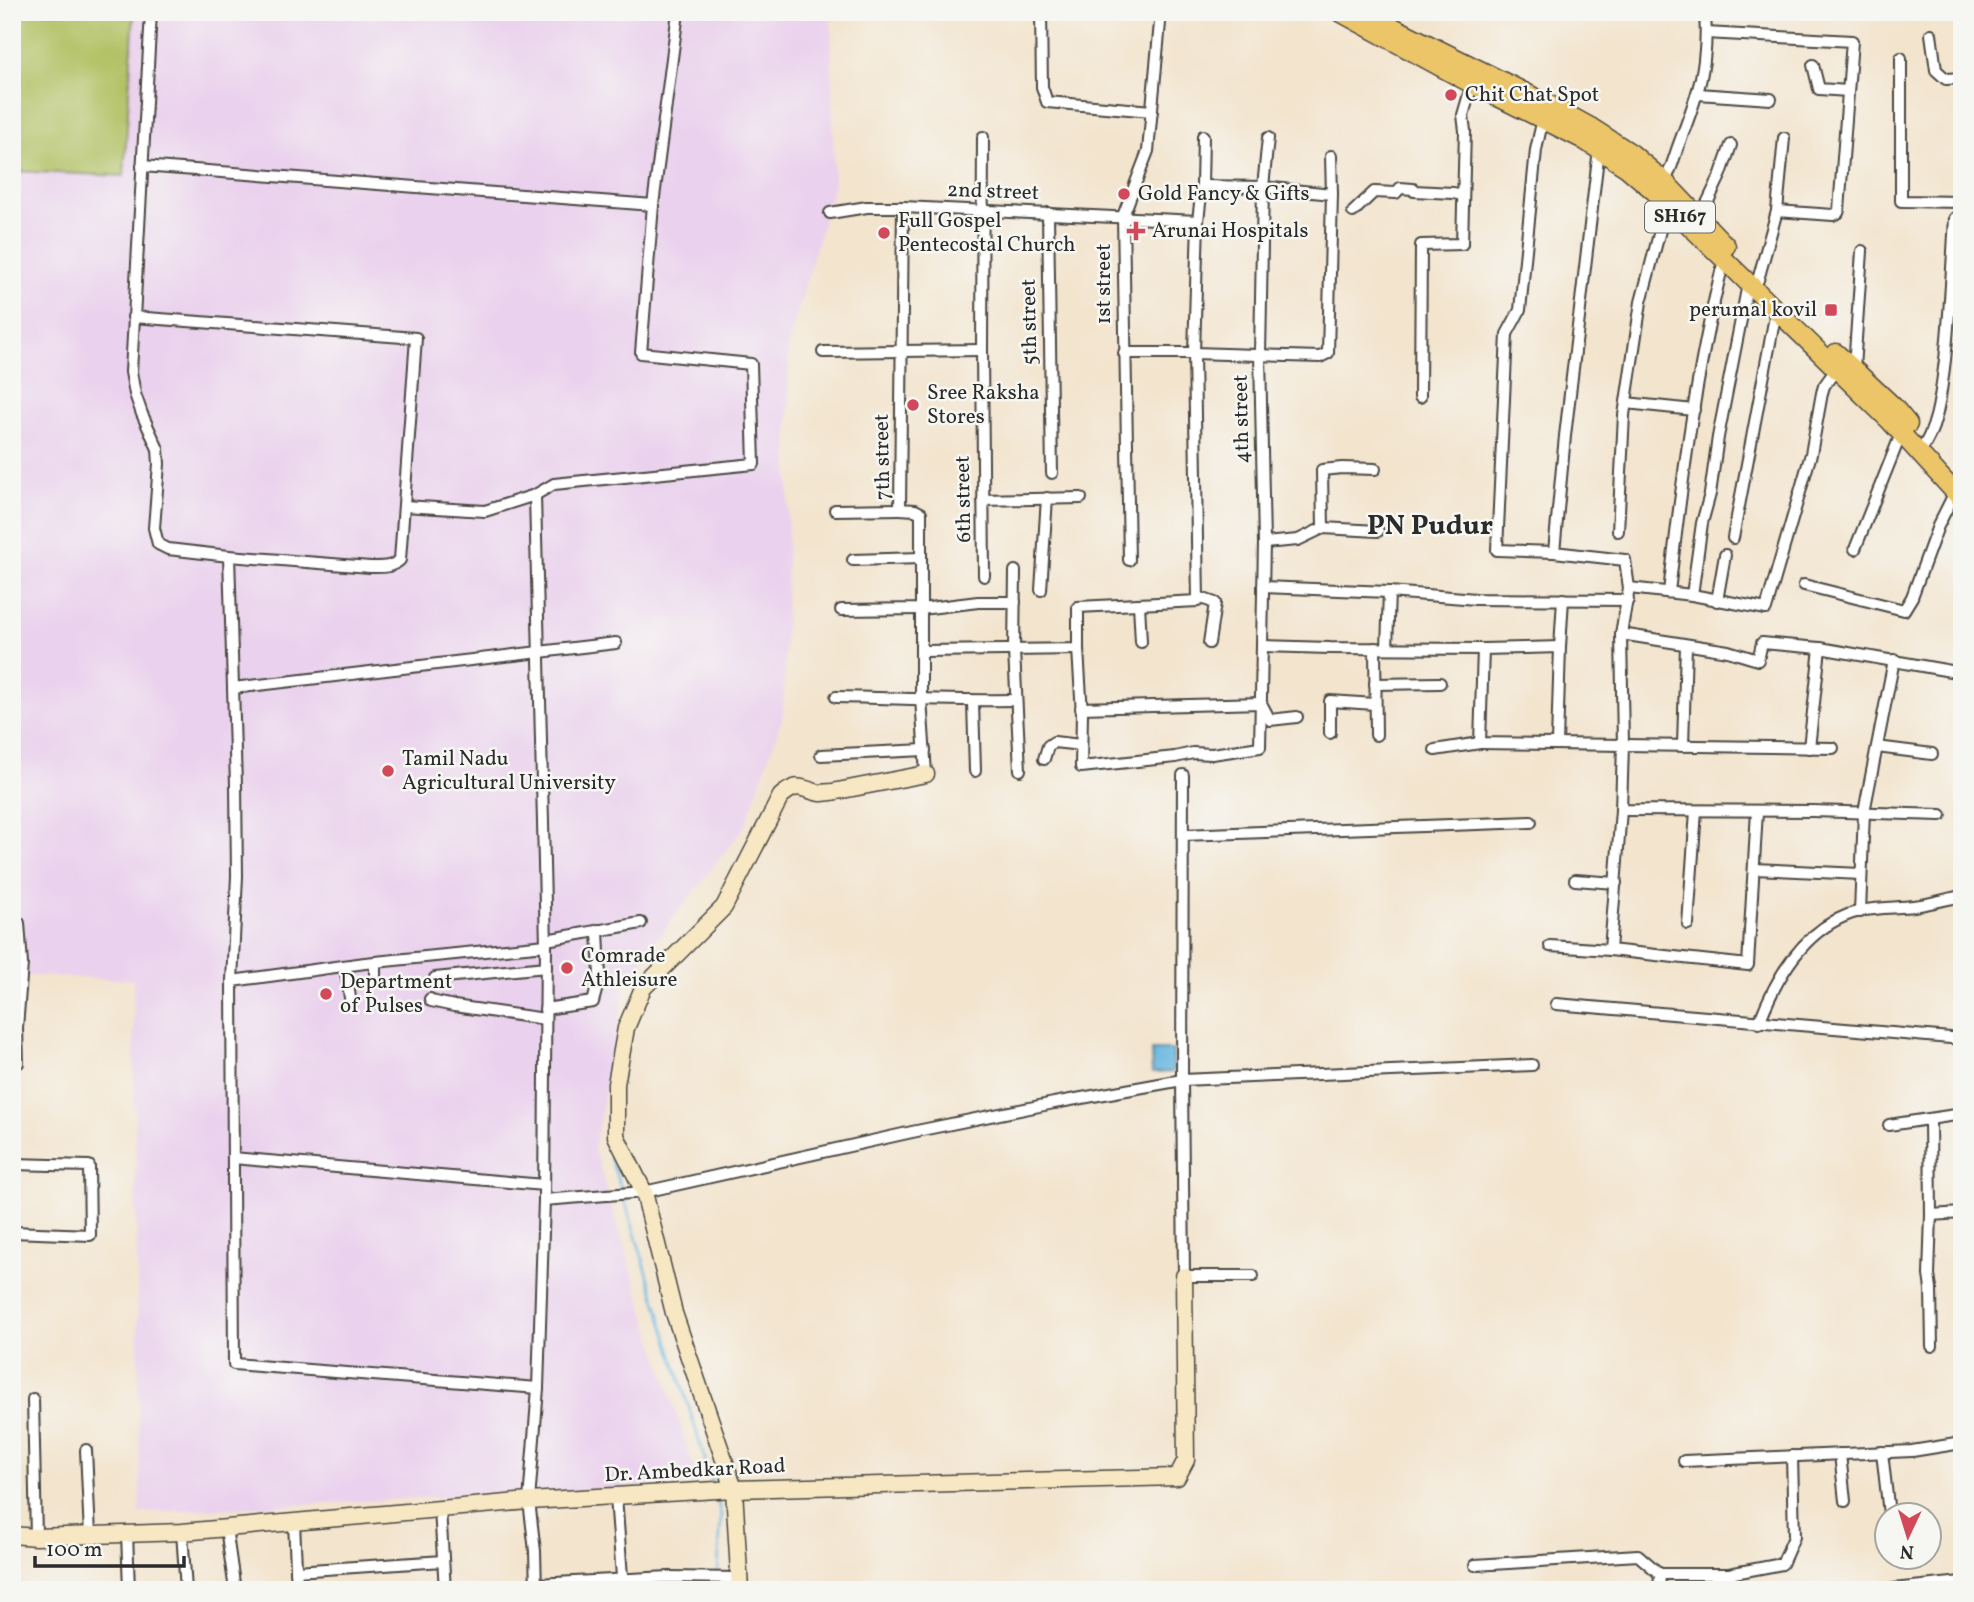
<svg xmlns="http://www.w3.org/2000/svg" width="1974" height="1602" font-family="Vollkorn,serif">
	<rect width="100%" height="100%" fill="#f6f6f2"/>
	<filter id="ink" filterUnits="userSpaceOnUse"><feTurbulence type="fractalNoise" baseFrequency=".0143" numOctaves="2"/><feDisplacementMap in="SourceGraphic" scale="14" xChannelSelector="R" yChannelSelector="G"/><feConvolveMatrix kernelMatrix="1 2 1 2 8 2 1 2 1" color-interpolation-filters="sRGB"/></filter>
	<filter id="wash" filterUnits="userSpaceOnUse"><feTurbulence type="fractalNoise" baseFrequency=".00686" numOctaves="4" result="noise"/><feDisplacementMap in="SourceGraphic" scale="28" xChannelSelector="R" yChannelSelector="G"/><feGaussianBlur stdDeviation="1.57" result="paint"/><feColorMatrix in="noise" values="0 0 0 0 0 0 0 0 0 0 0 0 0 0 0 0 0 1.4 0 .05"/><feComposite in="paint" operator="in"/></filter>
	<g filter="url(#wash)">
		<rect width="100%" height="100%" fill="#f3e4cd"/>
		<polygon fill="#ead1ed" points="12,12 831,12 834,184 788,345 789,487 783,716 745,826 627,978 594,1149 698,1483 140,1513 133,980 15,975 12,953"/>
		<polygon fill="#b1c164" stroke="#6e7648" stroke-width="2" points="12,12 134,12 124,176 12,171"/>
		<polygon fill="#65b6e0" stroke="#487086" stroke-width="2" points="1151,1050 1173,1050 1173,1072 1152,1073"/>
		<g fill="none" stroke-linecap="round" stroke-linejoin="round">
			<g stroke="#65b6e0" stroke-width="2.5">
				<polyline points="610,1158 622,1191"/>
				<polyline points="624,1198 712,1482"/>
				<polyline points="717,1499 721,1516 718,1573"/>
			</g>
		</g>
	</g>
	<g filter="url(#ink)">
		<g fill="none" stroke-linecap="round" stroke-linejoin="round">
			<g stroke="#494743" stroke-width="14">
				<g id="street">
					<polyline points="1041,12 1042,87 1047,102 1152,111"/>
					<polyline points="1706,33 1852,41 1839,210 1838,213 1833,215 1777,211 1758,280"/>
					<polyline points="1931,34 1936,70 1946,79 1962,78"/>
					<polyline points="1901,58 1901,201 1962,202"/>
					<polyline points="1813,65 1819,89 1848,91"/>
					<polyline points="1698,94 1771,99"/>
					<polyline points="1543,118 1536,150 1520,310 1507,334 1497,550 1554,552"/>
					<polyline points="983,137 982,350 984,576"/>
					<polyline points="1268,138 1263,187 1332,194 1331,156"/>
					<polyline points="1599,149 1565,436 1554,552 1625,560 1629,588 1621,634 1623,745 1621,810 1813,811 1941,815"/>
					<polyline points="142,166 653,205 678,12"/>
					<path d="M1663 184C1671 172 1674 157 1679 144 1698 94 1709 66 1705 12"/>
					<polyline points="1202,186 1203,136"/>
					<polyline points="903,207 900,509 915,510 921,513 921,698 926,774"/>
					<polyline points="1777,211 1784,138"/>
					<polyline points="1353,212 1374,192 1396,193 1400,188 1413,189 1414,191 1453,193 1463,195"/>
					<polyline points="830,213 867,207 903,207 1198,221 1194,353 1198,601 1078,607 1078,649 922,651"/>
					<polyline points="1048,213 1052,473"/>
					<polyline points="1700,218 1721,174 1731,145"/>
					<path d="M133 317 416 338 400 560C391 568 382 567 370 567L229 556 168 549 158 544 154 528 159 464 158 449 142 414 135 394 131 372 151 12"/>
					<polyline points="823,352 982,350"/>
					<polyline points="1124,353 1194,353 1320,357 1328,353 1332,194"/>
					<polyline points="1854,368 1862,251"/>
					<polyline points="1420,397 1421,245 1462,244 1465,131 1463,115 1472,84"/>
					<polyline points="1626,403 1694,410"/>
					<path d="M1919 453C1939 428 1941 390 1945 360 1950 313 1952 266 1955 218"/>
					<polyline points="535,495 546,945"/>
					<polyline points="983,500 1081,498"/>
					<polyline points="404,506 485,511 535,495 554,484 754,464 751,364 641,353 653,205"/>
					<polyline points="835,510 900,509"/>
					<polyline points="1323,528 1322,470 1342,468 1375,469"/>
					<polyline points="1618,531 1624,415 1641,302 1667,204"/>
					<polyline points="1733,538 1776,311"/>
					<polyline points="1264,543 1298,540 1323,528 1378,531"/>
					<polyline points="1855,549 1901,434"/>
					<polyline points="229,556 236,785 237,876 232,981 365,963 546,945 544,1200 644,1192 912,1132 1054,1103 1182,1080 1184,1276 1253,1276"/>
					<polyline points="853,560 921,558"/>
					<polyline points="1129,560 1123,216 1148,151 1161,12"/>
					<polyline points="1015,571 1014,651 1020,770"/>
					<polyline points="1804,585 1904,610 1912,597 1938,526 1955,492"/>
					<polyline points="1263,587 1389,592 1476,599 1628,600"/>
					<polyline points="1629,588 1692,595 1766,609 1811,454 1822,393 1824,386 1837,368"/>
					<polyline points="1041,590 1047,498"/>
					<path d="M1669 592C1682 480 1696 369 1724 260"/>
					<polyline points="1692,595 1702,523 1710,494 1718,437 1748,284"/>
					<polyline points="1198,597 1215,603 1209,643"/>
					<polyline points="1717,601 1725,555"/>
					<polyline points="1139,604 1141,642"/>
					<polyline points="841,610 921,609 978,602 1015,602"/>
					<polyline points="1621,634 1728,651 1758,660 1762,643 1820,648 1962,673"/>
					<polyline points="1262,646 1330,648 1483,649 1480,743 1833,748"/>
					<polyline points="1560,647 1563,599"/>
					<polyline points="1375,648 1376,735"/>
					<polyline points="1387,648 1389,592"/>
					<polyline points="1078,649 1082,714 1081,767 1175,757 1193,753 1212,754 1260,747 1264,543 1260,355 1263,187 1202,186 1198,221"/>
					<polyline points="1483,649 1560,647 1557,743"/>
					<polyline points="1375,684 1440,683"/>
					<polyline points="233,688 616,643"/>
					<path d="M836 697C896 698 955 701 1015 700"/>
					<polyline points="973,702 975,771"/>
					<polyline points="1081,708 1261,703 1270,720 1297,717"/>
					<polyline points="1330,733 1330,701 1375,704"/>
					<polyline points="1683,746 1686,645"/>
					<polyline points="1877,747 1932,754"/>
					<polyline points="1809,748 1820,648"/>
					<polyline points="1435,750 1480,743"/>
					<polyline points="821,755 925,750"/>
					<polyline points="1044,759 1048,746 1054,742 1081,745"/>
					<polyline points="1183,775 1182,1080 1532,1065"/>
					<polyline points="1621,810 1610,950 1748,965 1757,811"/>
					<polyline points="1183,835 1531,822"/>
					<polyline points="1754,869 1861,874"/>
					<polyline points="1575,880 1616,883"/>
					<polyline points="1860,912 1864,812 1894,660"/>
					<polyline points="1688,924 1696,811"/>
					<polyline points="546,940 641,923"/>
					<polyline points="1550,946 1610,950"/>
					<polyline points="375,962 375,980"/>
					<polyline points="345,966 351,1004"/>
					<polyline points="435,978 546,967"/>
					<polyline points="232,981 234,1364 538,1388"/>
					<polyline points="430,999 431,1001 454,1006 545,1019"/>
					<polyline points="1556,1004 1962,1039"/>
					<polyline points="545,1009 593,1002 600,976 598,930"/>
					<path d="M1759 1023C1777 975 1807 924 1860 911 1878 907 1896 908 1914 906 1930 904 1946 899 1962 896"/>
					<polyline points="18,1063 17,1028 22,964 19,923"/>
					<polyline points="1930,1119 1931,1215 1929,1275 1931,1289 1932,1346"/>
					<polyline points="1889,1125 1962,1114"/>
					<polyline points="233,1158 544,1185"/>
					<polyline points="12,1164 89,1166 90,1235 12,1232"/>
					<polyline points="1931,1215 1962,1213"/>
					<polyline points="33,1399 36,1537"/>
					<polyline points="86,1450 90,1535"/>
					<polyline points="1882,1452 1889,1514"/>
					<polyline points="1840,1454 1845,1501"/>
					<polyline points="1684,1461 1912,1451 1962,1443"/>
					<polyline points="616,1497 623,1590"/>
					<polyline points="440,1509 445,1590"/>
					<polyline points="294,1522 297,1590"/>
					<polyline points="226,1528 235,1590"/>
					<polyline points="182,1532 186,1590"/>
					<polyline points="127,1533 129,1590"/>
					<polyline points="1475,1565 1638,1555 1660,1574 1659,1590"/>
					<polyline points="296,1571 443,1561"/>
					<polyline points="1660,1574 1729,1574 1782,1564 1794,1537 1792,1456"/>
					<polyline points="536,1584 669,1577 739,1578"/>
					<polyline points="1893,1589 1962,1582"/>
					<polyline points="536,1590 535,1551 529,1501 538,1388 544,1200"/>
				</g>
			</g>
			<g stroke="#494743" stroke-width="19">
				<g id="secondary">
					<polyline points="12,1535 36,1537 182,1532 529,1501 734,1489 1177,1477 1186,1460 1184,1276"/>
					<path d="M740 1590 734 1489 674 1313 644 1192 616 1136V1084L626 1028 643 988 724 907 781 796C800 780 801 790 820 793 824 793 828 792 832 792L926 774"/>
				</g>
			</g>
			<g stroke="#494743" stroke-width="21">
				<g id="primary">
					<polyline points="1340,12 1472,84 1582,139 1627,168 1655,192 1889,420 1962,500"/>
					<polyline points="1377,19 1550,105 1592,128 1631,153 1665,182 1726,246"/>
					<polyline points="1836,353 1893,406 1908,424"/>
				</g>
			</g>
			<use href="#street" stroke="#fff" stroke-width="10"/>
			<use href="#secondary" stroke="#f7e8c3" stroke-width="16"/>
			<use href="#primary" stroke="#ecc569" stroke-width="18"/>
		</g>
	</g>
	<g fill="#d1495b" stroke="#f6f6f2" stroke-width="2.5">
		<circle cx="1451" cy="95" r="7"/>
		<circle cx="1124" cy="194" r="7"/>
		<path d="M1132.5 220.5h7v7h7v7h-7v7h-7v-7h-7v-7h7z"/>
		<circle cx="884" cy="233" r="7"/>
		<rect x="1824" y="303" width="14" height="14" rx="3.5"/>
		<circle cx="913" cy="405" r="7"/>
		<circle cx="388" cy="771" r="7"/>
		<circle cx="567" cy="968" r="7"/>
		<circle cx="326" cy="994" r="7"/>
	</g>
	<g text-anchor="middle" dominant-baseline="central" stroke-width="5" stroke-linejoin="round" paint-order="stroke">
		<rect fill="#f6f6f2" stroke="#686867" stroke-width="2" x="1645" y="201.5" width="70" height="31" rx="5"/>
		<g font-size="19" font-weight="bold" fill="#2b2b2b">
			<text x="1680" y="217">SH167</text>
		</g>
		<g font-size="21" fill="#2b2b2b" stroke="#f6f6f2" text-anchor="start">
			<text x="1465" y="95">Chit Chat Spot</text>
			<text x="1138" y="194">Gold Fancy &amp; Gifts</text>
			<text x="898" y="221">Full Gospel<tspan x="898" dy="24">Pentecostal Church</tspan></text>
			<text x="1152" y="231">Arunai Hospitals</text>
			<text x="1817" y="310" text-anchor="end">perumal kovil</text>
			<text x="927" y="393">Sree Raksha<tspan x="927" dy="24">Stores</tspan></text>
			<text x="402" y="759">Tamil Nadu<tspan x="402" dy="24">Agricultural University</tspan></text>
			<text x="581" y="956">Comrade<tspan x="581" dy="24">Athleisure</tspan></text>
			<text x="340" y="982">Department<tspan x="340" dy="24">of Pulses</tspan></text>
		</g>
		<g font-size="21" fill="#2b2b2b" stroke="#f6f6f2">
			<text transform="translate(993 192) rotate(2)">2nd street</text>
			<text transform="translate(1104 284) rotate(-90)">1st street</text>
			<text transform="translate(1030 322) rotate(-91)">5th street</text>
			<text transform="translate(1242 419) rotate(-91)">4th street</text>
			<text transform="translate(883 457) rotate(-91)">7th street</text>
			<text transform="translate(964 499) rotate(-91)">6th street</text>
			<text transform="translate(695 1471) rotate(-3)">Dr. Ambedkar Road</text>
		</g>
		<g font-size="28" font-weight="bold" fill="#2b2b2b" stroke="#f6f6f2">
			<text x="1430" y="526">PN Pudur</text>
		</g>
	</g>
	<rect width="1974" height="1602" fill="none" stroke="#f6f6f2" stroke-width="42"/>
	<g transform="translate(1908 1536) rotate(184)"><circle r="33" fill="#f6f6f2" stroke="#a5a5a2" stroke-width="2"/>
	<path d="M0-5L12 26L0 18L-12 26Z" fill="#d1495b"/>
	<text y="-10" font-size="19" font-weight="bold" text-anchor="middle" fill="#2b2b2b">N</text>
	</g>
	<path d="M35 1556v10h149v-10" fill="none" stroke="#2b2b2b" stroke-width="3.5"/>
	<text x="46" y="1556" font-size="21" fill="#2b2b2b" stroke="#f6f6f2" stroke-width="5" paint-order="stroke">100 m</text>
</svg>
